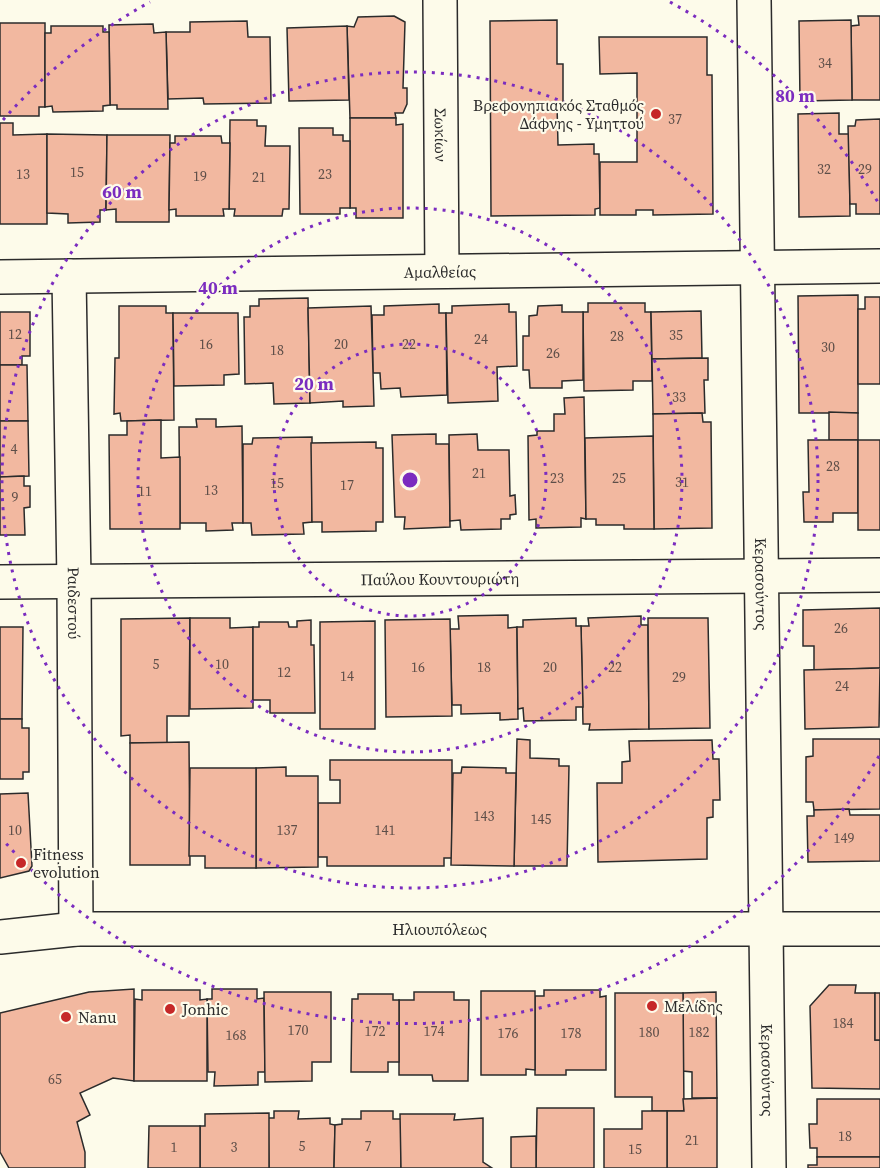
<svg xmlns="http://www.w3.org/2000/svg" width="880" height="1168" font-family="'Source Serif 4',serif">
	<rect width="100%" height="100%" fill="#fdfbea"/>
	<g fill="#f2b8a0" stroke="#2b2b2b" stroke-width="1.5">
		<polygon points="394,16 405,22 403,88 407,88 407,104 403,113 395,113 396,118 350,118 347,26 354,27 358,17"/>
		<polygon points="858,16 880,16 880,100 852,100 851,26 859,25"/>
		<polygon points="557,20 557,64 563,64 563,104 557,104 558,145 594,144 594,154 599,154 600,208 595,209 595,215 491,216 490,21"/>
		<polygon points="851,20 852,100 800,101 799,21"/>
		<polygon points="247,21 248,37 270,37 271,103 204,104 203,98 168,99 166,32 190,32 190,22"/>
		<polygon points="0,23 45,23 45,107 39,107 39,116 0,116"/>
		<polygon points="153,24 154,33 166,32 168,109 117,109 117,105 110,105 109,25"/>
		<polygon points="51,26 103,26 103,32 109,32 110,105 103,106 103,111 53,112 52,106 45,107 45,33 51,33"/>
		<polygon points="347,26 349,100 289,101 287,28"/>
		<polygon points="599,37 707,37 707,75 712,75 713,214 653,215 653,210 636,210 636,215 600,215 600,162 637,162 637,73 600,74"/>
		<polygon points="839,113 839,134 849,134 850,216 799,217 798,114"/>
		<polygon points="350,118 396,118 396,125 403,124 403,218 356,218 356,208 350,208"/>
		<polygon points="880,119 880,214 856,214 856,204 850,204 848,126 855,126 856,120"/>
		<polygon points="230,120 257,120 257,126 266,126 265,146 290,146 289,209 283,209 282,216 234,216 235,209 229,209"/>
		<polygon points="0,123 13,123 13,135 47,134 47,224 0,224"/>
		<polygon points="299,128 333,128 333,135 343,135 343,141 350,141 350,208 340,208 340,214 300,214"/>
		<polygon points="47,134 107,135 106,210 100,210 100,222 68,223 68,214 47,213"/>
		<polygon points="107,135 170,135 169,222 116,222 116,209 106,210"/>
		<polygon points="175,136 221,136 222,143 230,143 229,209 223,209 224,216 176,216 176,209 169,210 170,143 175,143"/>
		<polygon points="858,295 858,413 799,413 798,296"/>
		<polygon points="865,297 880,297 880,384 858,384 858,309 865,309"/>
		<polygon points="308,298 310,403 274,404 273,383 245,384 244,317 250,317 250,306 259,306 259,299"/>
		<polygon points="588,303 645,303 645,312 651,312 652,381 633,381 633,390 584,391 583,312 588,312"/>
		<polygon points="439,304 439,313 446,313 447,395 401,397 400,388 381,389 380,373 373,373 372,315 384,315 384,306"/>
		<polygon points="509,304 509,312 516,312 517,366 497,367 498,401 448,403 446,313 452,313 452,306"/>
		<polygon points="562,305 562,312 583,312 583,380 562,381 562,388 530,388 529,370 523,370 523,336 529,336 529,316 537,315 538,306"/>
		<polygon points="119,306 166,306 166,313 173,313 174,420 121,421 120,413 114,414 115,358 119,358"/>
		<polygon points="371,306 374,406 343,407 343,401 310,403 308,308"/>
		<polygon points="701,311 702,358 652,359 651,312"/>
		<polygon points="0,312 30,312 30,356 22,356 22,365 0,365"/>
		<polygon points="173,313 238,313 239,374 224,375 224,385 174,386"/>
		<polygon points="708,358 708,380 704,380 705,413 653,414 652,359"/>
		<polygon points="0,365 27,365 28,421 0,421"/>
		<polygon points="584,397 586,519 581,518 581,527 536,528 536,519 529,520 528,436 537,435 537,431 554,431 554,414 565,414 564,398"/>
		<polygon points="829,412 858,413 858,440 829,440"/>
		<polygon points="702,413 703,422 711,422 712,528 654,529 653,414"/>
		<polygon points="196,419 216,419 216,427 242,426 243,523 232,523 233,530 206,531 206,523 180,523 179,427 197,427"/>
		<polygon points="161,420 161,458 180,457 180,529 110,529 109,435 127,435 127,421"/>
		<polygon points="0,421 28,421 29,476 0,477"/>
		<polygon points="436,434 436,444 449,444 450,527 404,529 405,517 395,517 392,435"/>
		<polygon points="477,434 478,450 509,450 510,496 515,495 516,514 510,515 510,519 501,519 501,529 461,530 460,520 450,521 449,435"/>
		<polygon points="653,436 654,529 624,529 624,525 596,525 596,519 586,519 585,438"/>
		<polygon points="312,437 312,522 303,523 304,534 252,535 251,523 243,523 243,444 252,444 253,438"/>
		<polygon points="808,440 858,440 858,513 833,513 833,522 804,522 803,492 809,492"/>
		<rect x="858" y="440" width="22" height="90"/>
		<polygon points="376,442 376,448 383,448 383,522 376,522 376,531 322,532 322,522 312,522 311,443"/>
		<polygon points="24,476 24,486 30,486 30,507 24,508 25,535 0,535 0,477"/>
		<polygon points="880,608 880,668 814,670 814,646 803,646 803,610"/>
		<polygon points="508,615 508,628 517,627 518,719 500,720 500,713 461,714 461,705 452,705 450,629 459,629 458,616"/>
		<polygon points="641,616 641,625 648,625 649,729 589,730 590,724 583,724 581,626 589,626 588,618"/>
		<polygon points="190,618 189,716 167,716 167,743 130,743 130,735 121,736 121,619"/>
		<polygon points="190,618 230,618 230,628 253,627 253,708 190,709"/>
		<polygon points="576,618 576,626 581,626 583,707 576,707 576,720 524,721 523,708 518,709 517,627 523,627 523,620"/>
		<polygon points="648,618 708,618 710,728 649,729"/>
		<polygon points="450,619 452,716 386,717 385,620"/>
		<polygon points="311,620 311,645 314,645 315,713 270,713 270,700 253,700 253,627 259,627 259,622 288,622 289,627 297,627 297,621"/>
		<polygon points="375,621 375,729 320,729 320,622"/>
		<polygon points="0,627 23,627 22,719 0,719"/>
		<polygon points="880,668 879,727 805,729 804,670"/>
		<polygon points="0,719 22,719 22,728 29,728 29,772 23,772 23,779 0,779"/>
		<polygon points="517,739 530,740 530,758 559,759 559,766 569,766 567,866 514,866"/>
		<polygon points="813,739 880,739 880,809 814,810 813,802 806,802 806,757 813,756"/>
		<polygon points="712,740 713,759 719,759 720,800 713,800 713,817 707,818 707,859 598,862 597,783 622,783 622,762 630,761 629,741"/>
		<polygon points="189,742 190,865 130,865 130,743"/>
		<polygon points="330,760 452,760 452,858 444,858 444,866 327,866 327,857 318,857 318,803 340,803 340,780 330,780"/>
		<polygon points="286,767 286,776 318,776 318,867 256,868 256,768"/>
		<polygon points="462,767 506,768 506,773 516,773 514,866 451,865 453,773 461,773"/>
		<polygon points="190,768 256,768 256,868 205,868 205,856 189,856"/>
		<polygon points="28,793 32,866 29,871 0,878 0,794"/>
		<polygon points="849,809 850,815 880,815 880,861 808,862 807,816 814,816 814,810"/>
		<polygon points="829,985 856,985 855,993 875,993 875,1040 880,1040 880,1089 812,1088 810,1006"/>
		<polygon points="134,989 134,1081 113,1078 80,1093 90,1115 77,1122 85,1152 85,1168 9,1168 0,1152 0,1013 89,992"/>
		<polygon points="212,989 257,989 257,999 264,998 265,1072 258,1072 258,1085 214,1086 215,1072 208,1072 207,999 212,999"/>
		<polygon points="142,990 200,990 200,1000 207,999 207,1081 134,1081 135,999 142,1000"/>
		<polygon points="544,990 600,990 600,997 606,996 606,1070 566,1070 566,1075 535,1075 535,996 544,996"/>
		<polygon points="481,991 535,991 535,1070 526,1069 526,1075 481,1075"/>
		<polygon points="264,992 331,992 331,1062 312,1062 312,1081 265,1082"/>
		<polygon points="414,992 454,992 454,1000 469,1000 468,1081 433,1081 432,1075 399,1075 399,1000 414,1000"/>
		<polygon points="716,992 717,1098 692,1098 692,1072 683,1071 683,993"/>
		<polygon points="615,993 683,993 684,1111 652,1111 652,1097 615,1097"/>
		<rect x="875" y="993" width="5" height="47"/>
		<polygon points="358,994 393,994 393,1000 399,1000 399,1062 388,1062 388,1072 351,1072 352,999 358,999"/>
		<polygon points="717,1098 717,1168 667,1168 667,1111 684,1111 683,1099"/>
		<polygon points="817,1099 880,1099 880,1157 817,1157 817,1148 810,1148 809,1124 817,1124"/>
		<polygon points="537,1108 594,1108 594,1168 536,1168"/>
		<polygon points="274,1111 299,1111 298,1119 330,1118 330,1124 335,1125 334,1168 269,1168 268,1118 274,1118"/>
		<polygon points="361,1111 393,1111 393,1119 402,1119 401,1168 334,1168 335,1125 342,1124 342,1119 361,1119"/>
		<polygon points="642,1111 667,1111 667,1168 604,1168 604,1129 642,1129"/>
		<polygon points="269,1113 269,1168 200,1168 200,1126 205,1126 205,1114"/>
		<polygon points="400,1114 455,1114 454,1120 483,1118 483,1162 492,1168 401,1168"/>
		<polygon points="149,1126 200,1126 200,1168 148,1168"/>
		<polygon points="536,1136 536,1168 511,1168 511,1137"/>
		<polygon points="817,1157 880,1157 880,1168 808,1168 808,1165 817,1165"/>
	</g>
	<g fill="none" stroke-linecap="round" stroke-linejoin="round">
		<g stroke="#2b2b2b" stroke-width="36">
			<g id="street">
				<path id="s1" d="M440 0 442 271"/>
				<path id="s2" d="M69 276 74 581 76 929"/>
				<path id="s3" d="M0 277 880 266"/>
				<path id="s4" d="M0 582 880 575"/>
				<path id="s5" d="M766 929 769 1168"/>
			</g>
		</g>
		<g stroke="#2b2b2b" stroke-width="36">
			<g id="secondary">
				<path id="s6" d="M754 0 766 929"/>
				<path id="s7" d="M0 937 76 929H880"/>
			</g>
		</g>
		<use href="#street" stroke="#fdfbea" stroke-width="33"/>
		<use href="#secondary" stroke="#fdfbea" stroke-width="33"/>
	</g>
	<g fill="none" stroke="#7b2cbf" stroke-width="3" stroke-dasharray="3 6">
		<circle cx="410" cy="480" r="136"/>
		<circle cx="410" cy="480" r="272"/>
		<circle cx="410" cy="480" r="408"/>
		<path d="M879 756A544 544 0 0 1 3 840M3 120A544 544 0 0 1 150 2M670 2A544 544 0 0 1 879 204"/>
	</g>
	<g fill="#c62828" stroke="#fdfbea" stroke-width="2">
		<circle cx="656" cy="114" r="6"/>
		<circle cx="21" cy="863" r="6"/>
		<circle cx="652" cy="1006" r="6"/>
		<circle cx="170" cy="1009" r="6"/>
		<circle cx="66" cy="1017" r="6"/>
	</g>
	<g text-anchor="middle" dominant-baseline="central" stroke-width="4.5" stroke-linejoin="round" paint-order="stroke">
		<g font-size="14" fill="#5d4e48">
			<text x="825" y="63">34</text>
			<text x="675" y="119">37</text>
			<text x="824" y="169">32</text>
			<text x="865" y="169">29</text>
			<text x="77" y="172">15</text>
			<text x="23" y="174">13</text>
			<text x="325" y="174">23</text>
			<text x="200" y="176">19</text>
			<text x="259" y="177">21</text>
			<text x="15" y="334">12</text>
			<text x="676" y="335">35</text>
			<text x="617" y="336">28</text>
			<text x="481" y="339">24</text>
			<text x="206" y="344">16</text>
			<text x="341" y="344">20</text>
			<text x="409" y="344">22</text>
			<text x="828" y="347">30</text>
			<text x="277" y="350">18</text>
			<text x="553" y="353">26</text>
			<text x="679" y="397">33</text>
			<text x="14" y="449">4</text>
			<text x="833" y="466">28</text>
			<text x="479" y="473">21</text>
			<text x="557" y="478">23</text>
			<text x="619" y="478">25</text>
			<text x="682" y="482">31</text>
			<text x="277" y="483">15</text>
			<text x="347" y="485">17</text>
			<text x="211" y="490">13</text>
			<text x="145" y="491">11</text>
			<text x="15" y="497">9</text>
			<text x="841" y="628">26</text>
			<text x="156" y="664">5</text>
			<text x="222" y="664">10</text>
			<text x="418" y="667">16</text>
			<text x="484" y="667">18</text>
			<text x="550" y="667">20</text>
			<text x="615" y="667">22</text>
			<text x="284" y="672">12</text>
			<text x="347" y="676">14</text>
			<text x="679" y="677">29</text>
			<text x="842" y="686">24</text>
			<text x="484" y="816">143</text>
			<text x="541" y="819">145</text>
			<text x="15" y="830">10</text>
			<text x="287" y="830">137</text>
			<text x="385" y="830">141</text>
			<text x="844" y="838">149</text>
			<text x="843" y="1023">184</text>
			<text x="298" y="1030">170</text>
			<text x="375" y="1031">172</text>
			<text x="434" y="1031">174</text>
			<text x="649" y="1032">180</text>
			<text x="699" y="1032">182</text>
			<text x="508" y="1033">176</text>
			<text x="571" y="1033">178</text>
			<text x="236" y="1035">168</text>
			<text x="55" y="1079">65</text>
			<text x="845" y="1136">18</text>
			<text x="692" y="1140">21</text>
			<text x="302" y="1146">5</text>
			<text x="368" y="1146">7</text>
			<text x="174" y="1147">1</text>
			<text x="234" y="1147">3</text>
			<text x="635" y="1149">15</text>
		</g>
		<g font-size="16" fill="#2b2b2b" stroke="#fdfbea" text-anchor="start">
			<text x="644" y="105" text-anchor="end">Βρεφονηπιακός Σταθμός<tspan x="644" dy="18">Δάφνης - Υμηττού</tspan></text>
			<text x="33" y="854">Fitness<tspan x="33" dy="18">evolution</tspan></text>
			<text x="664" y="1006">Μελίδης</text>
			<text x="182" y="1009">Jonhic</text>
			<text x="78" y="1017">Nanu</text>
		</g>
		<g font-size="16" fill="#2b2b2b" stroke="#fdfbea">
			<text stroke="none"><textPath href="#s1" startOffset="135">Σωκίων</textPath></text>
			<text stroke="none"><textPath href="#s3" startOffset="440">Αμαλθείας</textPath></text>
			<text stroke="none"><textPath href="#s4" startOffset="440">Παύλου Κουντουριώτη</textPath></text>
			<text stroke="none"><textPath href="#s6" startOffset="584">Κερασούντος</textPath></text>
			<text stroke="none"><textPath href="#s2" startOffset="327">Ραιδεστού</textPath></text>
			<text stroke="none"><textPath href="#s7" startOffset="440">Ηλιουπόλεως</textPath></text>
			<text stroke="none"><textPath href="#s5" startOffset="141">Κερασούντος</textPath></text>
		</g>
	</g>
	<circle cx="410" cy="480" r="9" fill="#7b2cbf" stroke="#fdfbea" stroke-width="3"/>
	<g font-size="18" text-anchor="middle" font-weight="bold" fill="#7b2cbf" stroke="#fdfbea" stroke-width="4.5" stroke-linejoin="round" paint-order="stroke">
		<text x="795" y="102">80 m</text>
		<text x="122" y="198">60 m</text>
		<text x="218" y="294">40 m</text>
		<text x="314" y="390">20 m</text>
	</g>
</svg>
